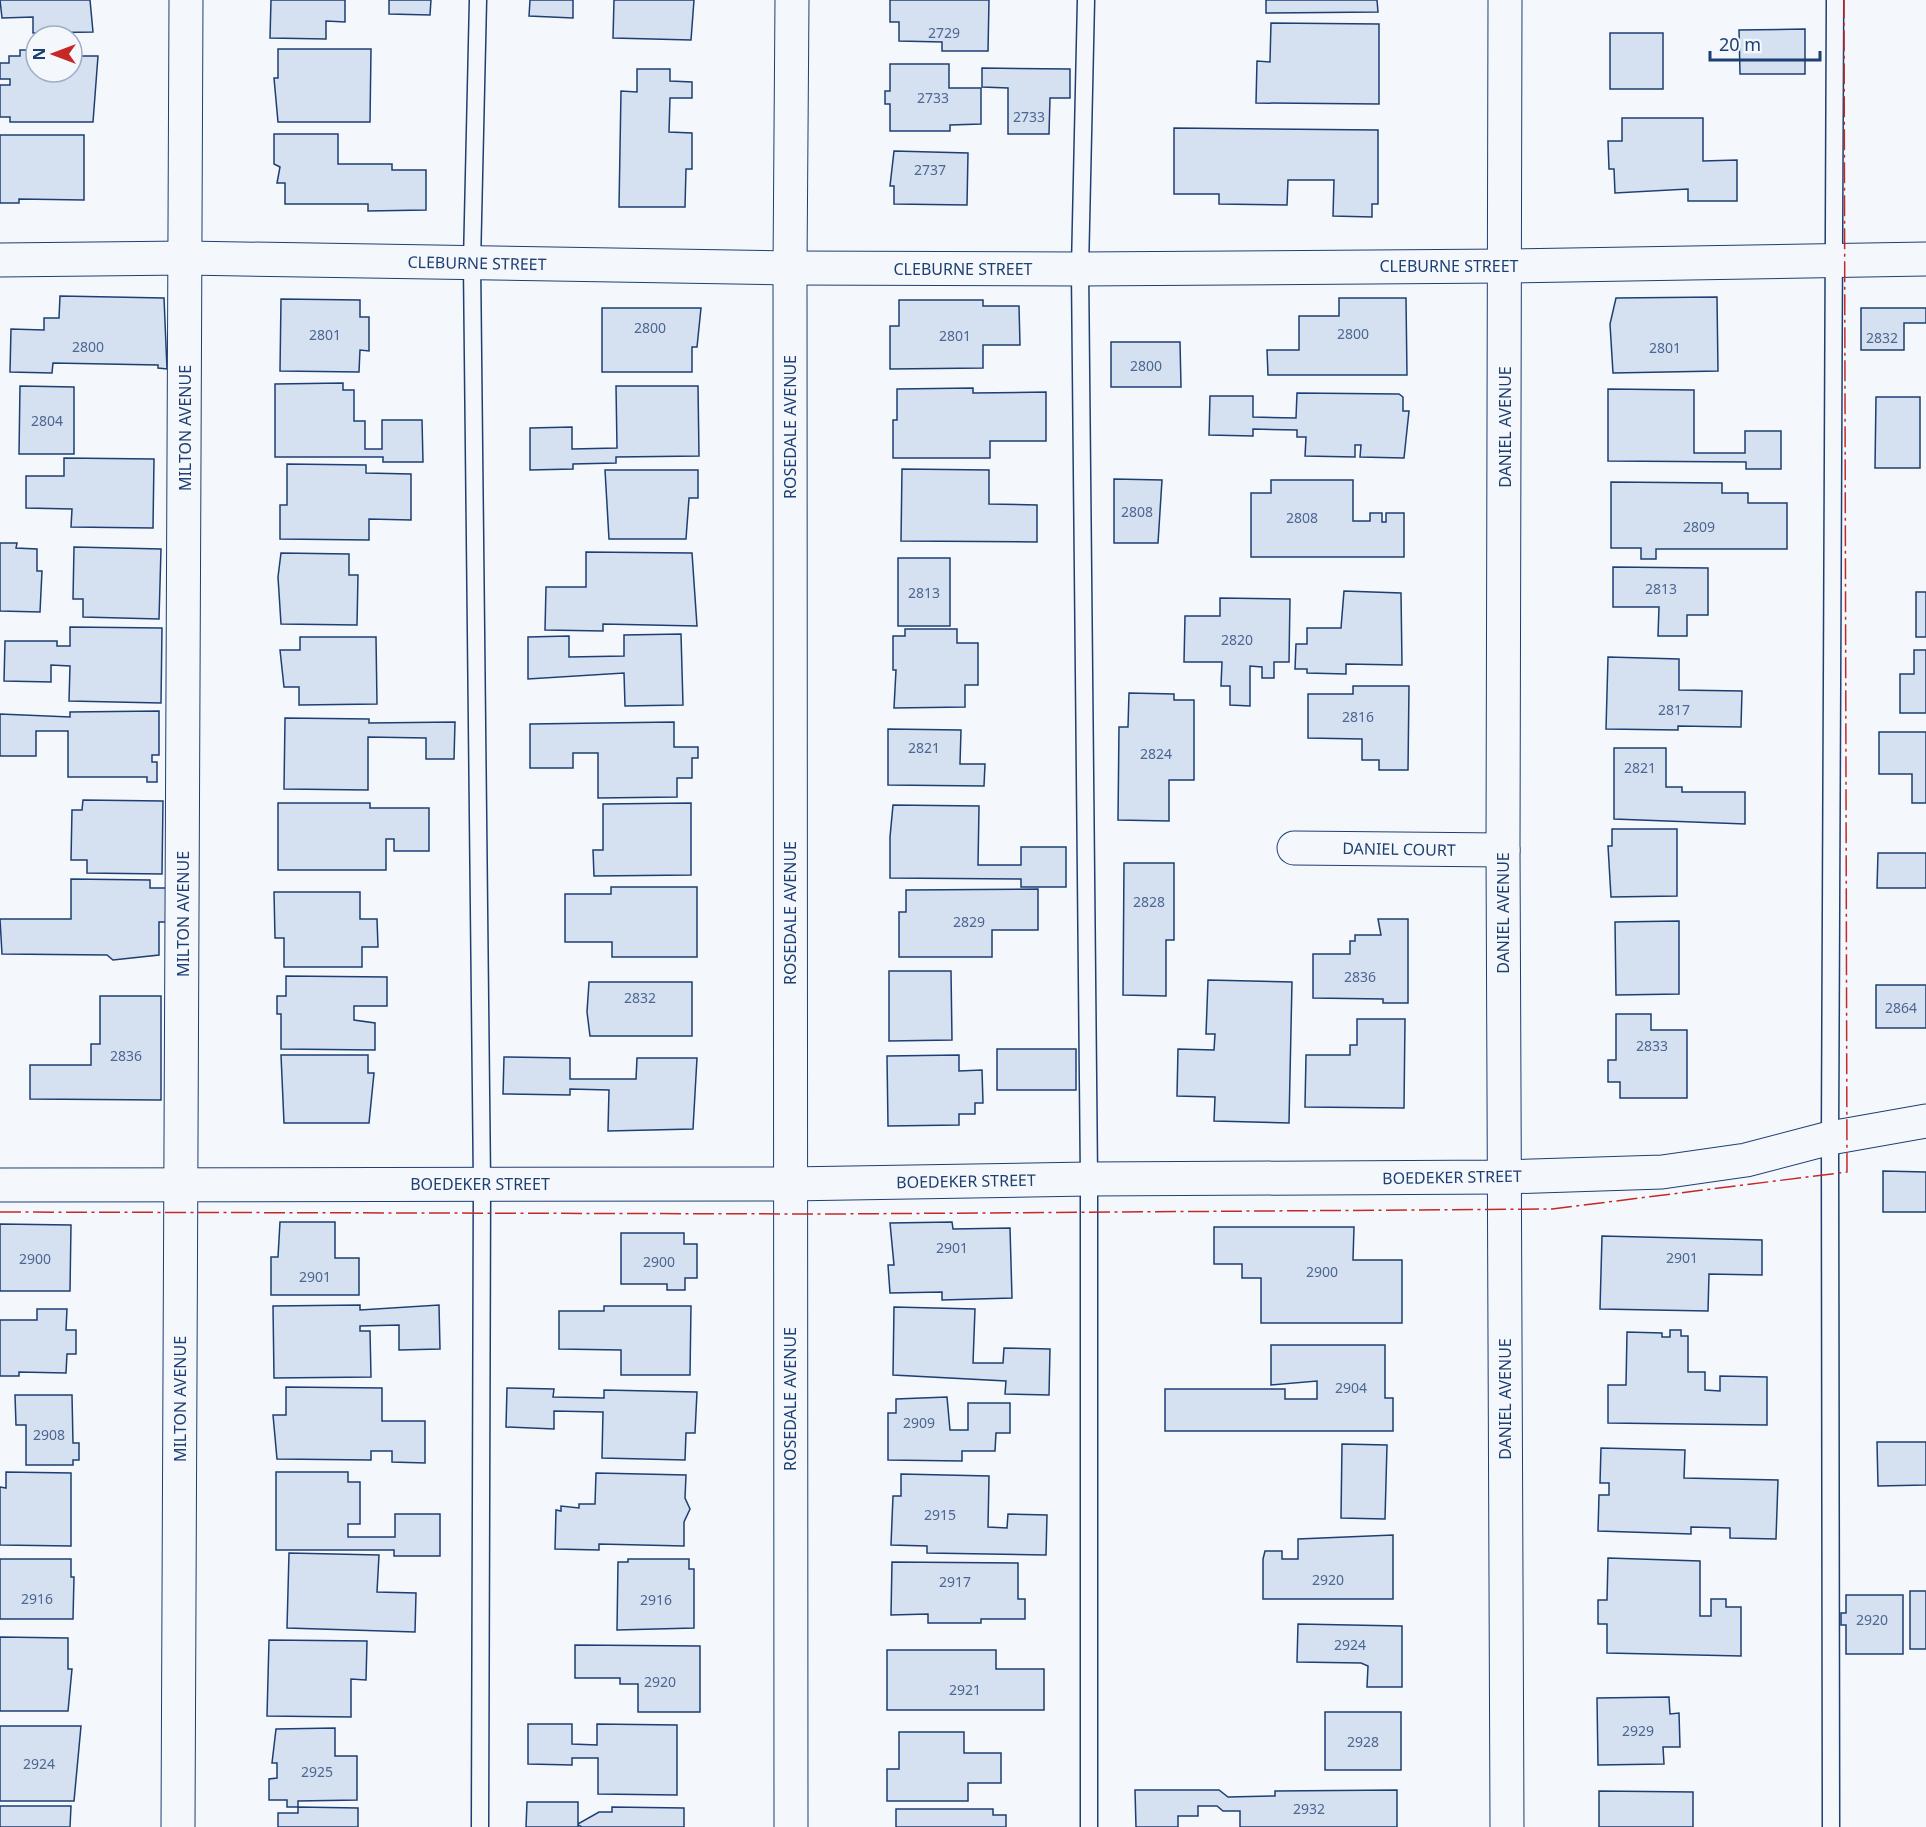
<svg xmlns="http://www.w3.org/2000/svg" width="1926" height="1827" font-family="'Noto Sans',sans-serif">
	<rect width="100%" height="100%" fill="#f4f7fb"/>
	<g fill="#d5e0f0" stroke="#1d3f73" stroke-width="1.5">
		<polygon points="0,0 90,0 93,32 33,33 33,17 2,18"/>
		<polygon points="271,0 345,0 345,22 326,21 326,39 270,38"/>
		<polygon points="389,0 431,0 430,15 389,14"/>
		<polygon points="530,0 573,0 573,18 529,16"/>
		<polygon points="614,0 694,0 691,40 613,38"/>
		<polygon points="890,0 989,0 988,51 942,51 942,42 899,41 899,22 890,22"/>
		<polygon points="1266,0 1377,0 1378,12 1266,13"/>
		<polygon points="1271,23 1379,24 1379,104 1256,103 1257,61 1270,62"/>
		<polygon points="1805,29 1805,74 1740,74 1739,30"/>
		<rect x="1610" y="33" width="53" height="56"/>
		<polygon points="278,49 371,49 370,122 278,122 274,78 278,78"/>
		<polygon points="20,50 36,50 36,72 72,72 72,56 98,56 93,122 10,122 10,117 0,117 0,85 10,85 10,79 0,79 0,63 9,63 9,56 20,56"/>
		<polygon points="890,64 949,64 949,88 981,88 981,124 950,125 950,131 890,131 890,104 885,104 885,91 890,91"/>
		<polygon points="982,68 1070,69 1070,98 1050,98 1049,134 1008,134 1008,88 982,87"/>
		<polygon points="637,69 670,69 670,81 692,82 692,98 670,98 669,132 692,133 692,169 686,169 685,207 619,207 621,91 637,92"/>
		<polygon points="1622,118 1703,118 1703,161 1737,160 1737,201 1688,201 1688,189 1615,193 1614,169 1609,169 1608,141 1622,141"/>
		<polygon points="1174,128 1378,130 1378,204 1372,204 1372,217 1333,216 1334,180 1288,180 1287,205 1219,204 1219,194 1174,194"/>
		<polygon points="274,134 338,134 338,164 392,164 392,170 426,170 426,210 368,211 368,204 285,204 285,183 277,183 280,167 274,164"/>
		<polygon points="0,135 84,135 84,200 19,199 19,203 0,203"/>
		<polygon points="894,151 968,153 967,205 894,204 894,186 890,186"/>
		<polygon points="60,296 164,298 167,369 158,368 158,365 53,363 52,373 10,372 11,329 44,330 44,318 59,318"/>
		<polygon points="1717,297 1718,371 1613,373 1610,324 1616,298"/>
		<polygon points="1339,298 1406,298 1407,375 1268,375 1267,350 1299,350 1299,316 1339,316"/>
		<polygon points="281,299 360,300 360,317 369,317 369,351 360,350 359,372 280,371"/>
		<polygon points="899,300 983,300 983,306 1019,306 1020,345 983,345 983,368 890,369 890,326 899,326"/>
		<polygon points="602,308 701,308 697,347 692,347 692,372 602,372"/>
		<polygon points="1861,308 1926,308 1926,323 1904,323 1904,350 1861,350"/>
		<polygon points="1111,342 1180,342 1181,387 1111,387"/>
		<polygon points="343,383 343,390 354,390 354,421 365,421 365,449 382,449 382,420 422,420 423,462 383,462 383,457 275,457 275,384"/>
		<polygon points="20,386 74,387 74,454 19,454"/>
		<polygon points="616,386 698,386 699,456 616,457 616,463 573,464 573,469 530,470 530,428 572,427 572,449 617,448"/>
		<polygon points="973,388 973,393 1046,392 1046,441 990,441 990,458 893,458 893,420 897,420 897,389"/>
		<polygon points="1608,389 1694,390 1694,453 1745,453 1745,431 1781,431 1781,469 1746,469 1746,462 1608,461"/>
		<polygon points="1297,393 1399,394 1403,397 1403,411 1409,411 1404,458 1360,457 1361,445 1355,445 1355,457 1305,456 1306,437 1297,437 1297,430 1253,429 1253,436 1209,435 1210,396 1253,396 1253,417 1296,418"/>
		<polygon points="1876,397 1920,397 1920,468 1875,468"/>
		<polygon points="64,458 154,459 153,528 71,527 72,509 26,508 26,476 64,476"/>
		<polygon points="287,464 366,465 366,473 411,474 411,520 369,519 369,540 280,539 280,505 287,505"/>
		<polygon points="902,469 989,470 989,504 1037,505 1037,542 901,541"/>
		<polygon points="605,470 698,470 698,498 689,498 686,539 609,539"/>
		<polygon points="1114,479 1162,480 1158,543 1114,543"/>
		<polygon points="1271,480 1353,480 1353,521 1370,521 1370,513 1382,513 1382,522 1386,522 1386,513 1404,513 1404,557 1251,557 1251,493 1271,493"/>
		<polygon points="1611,482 1722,483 1722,493 1748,493 1748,503 1787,503 1787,549 1656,549 1656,559 1641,559 1641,548 1611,548"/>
		<polygon points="0,543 17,543 16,548 37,549 37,571 42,571 40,612 0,611"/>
		<polygon points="74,547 161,549 159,619 83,617 83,599 73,599"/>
		<polygon points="586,552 692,553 697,626 603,624 603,631 545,630 546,587 586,587"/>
		<polygon points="281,553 349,554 349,575 358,575 357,625 281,624 278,577"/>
		<rect x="898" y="558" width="52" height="68"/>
		<polygon points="1613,567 1708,568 1708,615 1687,615 1687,636 1658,636 1659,607 1613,607"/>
		<polygon points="1344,591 1401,593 1402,665 1346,664 1346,674 1307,673 1307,669 1295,669 1296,644 1307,644 1307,628 1341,628"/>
		<rect x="1916" y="592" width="10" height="45"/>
		<polygon points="1220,598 1290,599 1289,662 1274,662 1274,678 1262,678 1262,667 1250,666 1250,706 1230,705 1230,686 1221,686 1222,662 1184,662 1185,616 1220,616"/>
		<polygon points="70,627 162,628 161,703 69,701 70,666 51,665 51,682 4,681 5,641 57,641 57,646 70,646"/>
		<polygon points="905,629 957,629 957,643 978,643 978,685 965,685 965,707 894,708 896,670 893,670 893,636 905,636"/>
		<polygon points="681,634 683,705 625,706 624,673 528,679 528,637 569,636 569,657 624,656 624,635"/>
		<polygon points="300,637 376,637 377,704 299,705 299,687 284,687 280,650 300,650"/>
		<polygon points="1914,650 1926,650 1926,713 1900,713 1900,674 1914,674"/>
		<polygon points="1608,657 1679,659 1679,690 1742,691 1741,727 1678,726 1678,730 1606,729"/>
		<polygon points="1353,686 1409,686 1408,770 1379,770 1379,760 1362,760 1362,739 1308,738 1308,694 1353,694"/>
		<polygon points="1129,693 1174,694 1174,700 1194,700 1194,780 1169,780 1169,821 1118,820 1119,727 1128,727"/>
		<polygon points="159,711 159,755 152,755 152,762 157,762 157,782 147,782 147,777 68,777 68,731 36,731 36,756 0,756 0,714 70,717 70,712"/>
		<polygon points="285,718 369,719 369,723 455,722 454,759 426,759 426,738 368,737 368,790 284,789"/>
		<polygon points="674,722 674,747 698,747 698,758 692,758 692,778 677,778 677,797 598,798 598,753 573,753 573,768 530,768 530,724"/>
		<polygon points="888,729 961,730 960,764 985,764 984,786 888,785"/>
		<polygon points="1879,732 1926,732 1926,803 1912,803 1912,774 1879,774"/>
		<polygon points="1614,748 1666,748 1666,787 1682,787 1682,792 1745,792 1745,824 1614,819"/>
		<polygon points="83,800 163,801 162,874 87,873 87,860 71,860 72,810 82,810"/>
		<polygon points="278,803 370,803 370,808 429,808 429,851 394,851 394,839 386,839 386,870 278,870"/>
		<polygon points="691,803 691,875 594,876 593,850 603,850 603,804"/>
		<polygon points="893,805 979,806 978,865 1021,865 1021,847 1066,847 1066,887 1021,887 1021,879 890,878 890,837"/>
		<polygon points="1612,829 1677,829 1677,896 1611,897 1608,846 1612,846"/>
		<polygon points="1878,853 1926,853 1926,888 1877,888"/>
		<polygon points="1124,863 1174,863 1174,940 1166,940 1166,996 1123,995"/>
		<polygon points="71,879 150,880 150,888 167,888 167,922 159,922 159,955 113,960 107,955 2,954 0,919 71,919"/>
		<polygon points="611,887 697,887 697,957 612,957 612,942 565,942 565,894 611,894"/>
		<polygon points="1038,889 1038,930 992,930 992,957 899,957 899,912 906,912 906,890"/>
		<polygon points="274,892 360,892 360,919 377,919 378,947 362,947 362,967 284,967 284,938 275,938"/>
		<polygon points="1378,919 1408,919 1408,1003 1383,1003 1383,999 1313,998 1313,954 1350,954 1350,941 1355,941 1355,935 1381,935"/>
		<polygon points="1679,921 1679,994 1616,995 1615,922"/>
		<polygon points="889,971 951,971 952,1040 889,1041"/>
		<polygon points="286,976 387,977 387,1006 354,1006 354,1020 375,1023 375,1050 281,1049 281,1014 277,1014 277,996 286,996"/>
		<polygon points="1208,980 1292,982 1289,1123 1214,1121 1215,1097 1177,1096 1178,1049 1214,1050 1215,1034 1206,1034"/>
		<polygon points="589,982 692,982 692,1036 590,1036 587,1012"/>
		<rect x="1876" y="985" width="50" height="43"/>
		<polygon points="100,996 161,996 161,1100 30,1099 30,1065 91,1065 91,1044 100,1044"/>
		<polygon points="1616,1014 1651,1014 1651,1030 1687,1030 1687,1098 1620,1098 1620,1082 1608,1082 1608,1060 1616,1060"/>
		<polygon points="1357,1019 1405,1019 1404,1108 1305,1107 1306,1055 1350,1055 1350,1045 1357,1045"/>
		<rect x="997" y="1049" width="79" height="41"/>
		<polygon points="281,1055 368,1055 368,1073 374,1073 369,1123 284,1123"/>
		<polygon points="959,1055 959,1071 982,1070 983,1103 975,1103 975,1114 959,1114 959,1125 888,1126 887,1056"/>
		<polygon points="504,1057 570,1058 570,1079 636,1079 637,1058 697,1058 693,1129 608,1131 609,1090 570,1089 570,1095 503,1094"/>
		<polygon points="1883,1171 1926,1172 1926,1212 1883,1212"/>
		<polygon points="280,1222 335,1222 335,1258 359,1258 359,1295 271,1295 271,1257 278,1257"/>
		<polygon points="952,1222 953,1229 1010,1228 1012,1298 942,1300 942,1292 890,1293 888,1265 894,1265 890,1223"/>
		<polygon points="0,1224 71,1225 70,1291 0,1291"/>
		<polygon points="1214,1227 1354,1227 1353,1260 1402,1260 1402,1323 1261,1323 1261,1278 1242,1278 1242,1264 1214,1264"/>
		<polygon points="621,1233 684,1233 684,1244 697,1244 697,1278 685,1278 685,1290 667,1290 667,1284 621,1284"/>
		<polygon points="1602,1236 1762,1240 1762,1275 1709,1274 1708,1311 1600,1309"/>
		<polygon points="360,1305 360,1310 439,1305 440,1349 399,1350 399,1325 360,1326 360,1331 370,1331 371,1377 274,1378 273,1306"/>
		<polygon points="604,1306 691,1306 690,1375 621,1375 621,1350 559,1349 559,1311 604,1311"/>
		<polygon points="894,1307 975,1309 973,1363 1003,1363 1004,1348 1050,1349 1049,1395 1005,1394 1006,1381 893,1375"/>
		<polygon points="37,1309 67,1309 66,1330 76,1330 76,1354 67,1354 66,1373 19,1372 19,1376 0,1376 0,1320 37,1320"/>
		<polygon points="1670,1330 1681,1330 1681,1336 1688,1336 1688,1372 1705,1372 1705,1390 1720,1391 1720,1376 1767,1377 1767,1425 1608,1423 1608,1385 1626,1385 1627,1332 1662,1333 1662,1337 1670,1337"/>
		<polygon points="1271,1345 1385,1345 1385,1398 1393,1398 1393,1431 1165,1431 1165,1389 1285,1389 1285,1399 1317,1399 1317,1381 1271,1385"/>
		<polygon points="286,1387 382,1388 382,1421 425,1421 425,1463 392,1462 392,1451 371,1451 371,1460 277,1459 273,1415 286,1415"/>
		<polygon points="507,1388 554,1389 553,1397 604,1398 604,1390 697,1392 695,1433 686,1433 685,1460 602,1458 603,1412 554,1411 554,1429 506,1427"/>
		<polygon points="15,1395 72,1395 73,1443 79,1443 79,1460 73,1460 73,1465 26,1465 26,1425 16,1425"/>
		<polygon points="947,1397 950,1430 968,1430 968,1403 1010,1403 1010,1433 996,1433 995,1451 962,1451 962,1461 888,1460 888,1413 896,1413 896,1399"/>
		<polygon points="1877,1442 1926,1442 1926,1485 1878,1486"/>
		<polygon points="1342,1444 1387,1445 1385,1519 1341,1518"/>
		<polygon points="1601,1448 1685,1450 1684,1478 1778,1480 1776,1539 1730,1538 1730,1528 1691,1527 1691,1534 1598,1531 1599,1495 1609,1495 1609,1483 1600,1483"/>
		<polygon points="6,1472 71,1473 71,1546 0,1545 0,1487 6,1488"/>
		<polygon points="276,1472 348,1472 348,1482 360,1482 360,1524 348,1524 348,1537 395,1537 395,1514 440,1514 440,1556 394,1556 394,1550 276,1550"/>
		<polygon points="596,1473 686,1475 685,1498 690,1509 684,1522 684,1546 599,1544 599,1550 555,1549 556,1510 561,1511 561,1506 579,1508 579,1504 595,1504"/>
		<polygon points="901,1474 989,1476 988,1527 1007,1528 1008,1514 1047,1515 1046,1555 927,1553 927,1546 891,1545 893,1496 901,1496"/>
		<polygon points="1393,1535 1393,1599 1263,1599 1263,1559 1265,1551 1282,1551 1282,1559 1298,1559 1298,1539"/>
		<polygon points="289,1553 379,1555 377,1592 416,1593 415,1632 287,1628"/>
		<polygon points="1608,1558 1700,1561 1700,1616 1711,1616 1711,1599 1726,1599 1726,1607 1741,1607 1741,1656 1607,1653 1607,1624 1598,1624 1598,1600 1607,1600"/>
		<polygon points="0,1559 71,1559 71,1577 74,1577 73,1619 0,1619"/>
		<polygon points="628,1559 689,1559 689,1569 694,1569 694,1628 617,1630 618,1562 628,1562"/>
		<polygon points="892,1562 1018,1563 1018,1599 1025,1599 1025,1619 981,1619 981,1623 928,1623 928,1614 891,1615"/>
		<rect x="1910" y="1591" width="16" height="58"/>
		<polygon points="1846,1595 1903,1595 1903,1654 1846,1654 1846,1625 1841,1625 1841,1613 1846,1613"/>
		<polygon points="1298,1624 1402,1626 1402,1687 1367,1687 1368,1666 1361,1663 1297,1662"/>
		<polygon points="0,1637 68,1638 68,1669 72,1669 68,1711 0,1711"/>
		<polygon points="269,1640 367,1641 366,1680 351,1679 351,1717 267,1716"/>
		<polygon points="575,1645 700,1646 700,1712 638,1712 638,1684 620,1684 620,1678 575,1678"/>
		<polygon points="887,1650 996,1650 996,1669 1044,1669 1044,1710 887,1710"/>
		<polygon points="1669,1697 1670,1714 1679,1713 1680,1747 1663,1747 1664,1764 1598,1765 1597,1698"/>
		<rect x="1325" y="1712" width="76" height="58"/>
		<polygon points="528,1724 572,1724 572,1744 597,1745 597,1724 677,1725 677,1795 598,1794 598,1758 572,1758 572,1765 528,1764"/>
		<polygon points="0,1726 81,1726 74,1801 0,1801"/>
		<polygon points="335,1728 335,1756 357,1756 357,1800 298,1801 298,1807 287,1807 287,1800 269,1800 269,1779 277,1778 277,1763 272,1763 276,1729"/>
		<polygon points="899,1732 964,1732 964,1753 1001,1753 1001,1783 968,1783 968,1801 887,1801 887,1769 899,1769"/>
		<polygon points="1135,1790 1219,1790 1228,1797 1275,1796 1275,1791 1397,1790 1397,1827 1240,1827 1240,1811 1223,1811 1217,1806 1198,1806 1198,1816 1178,1816 1178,1827 1136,1827"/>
		<polygon points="1599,1791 1693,1792 1693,1827 1599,1827"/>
		<polygon points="527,1802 578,1802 578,1824 599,1812 612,1812 612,1807 684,1808 684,1827 582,1827 578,1825 578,1827 526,1827"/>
		<polygon points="0,1806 71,1806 70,1827 0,1827"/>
		<polygon points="298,1807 358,1808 358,1827 278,1827 278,1813 298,1813"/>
		<polygon points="896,1809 993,1809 993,1815 1006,1815 1006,1827 896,1827"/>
	</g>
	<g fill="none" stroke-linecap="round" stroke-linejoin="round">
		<g stroke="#1d3f73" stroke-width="19">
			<g id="service">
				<polyline points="478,0 472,263 482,1184 480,1827"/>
				<polyline points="1086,0 1080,269 1089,1179 1089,1827"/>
				<polyline points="1831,1827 1830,1138 1835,0"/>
			</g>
		</g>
		<g stroke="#1d3f73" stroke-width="35">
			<g id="minor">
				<polyline points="1505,0 1503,850 1507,1827"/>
				<polyline points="0,260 186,258 790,268 1080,269 1504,266 1926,259"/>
				<polyline points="1294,848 1503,850"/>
				<polyline points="0,1185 789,1184 1089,1179 1504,1177 1662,1172 1746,1160 1830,1138 1926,1121"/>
				<polyline points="178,1827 186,0"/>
				<polyline points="791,1827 790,268 792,0"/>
			</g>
		</g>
		<use href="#service" stroke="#f4f7fb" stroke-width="16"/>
		<use href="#minor" stroke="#f4f7fb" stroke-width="33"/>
		<polyline stroke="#c62828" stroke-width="1.5" stroke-dasharray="21 4.5 3 4.5" stroke-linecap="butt" points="0,1212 831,1214 1552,1209 1847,1172 1844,0"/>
	</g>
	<g text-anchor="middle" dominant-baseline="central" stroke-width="4.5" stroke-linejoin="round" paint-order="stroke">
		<g font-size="14" fill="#4b6792">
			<text x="944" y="32">2729</text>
			<text x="933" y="97">2733</text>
			<text x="1029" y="116">2733</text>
			<text x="930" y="169">2737</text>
			<text x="650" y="327">2800</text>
			<text x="1353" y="333">2800</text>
			<text x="325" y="334">2801</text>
			<text x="955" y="335">2801</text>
			<text x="1882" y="337">2832</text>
			<text x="88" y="346">2800</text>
			<text x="1665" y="347">2801</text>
			<text x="1146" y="365">2800</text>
			<text x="47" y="420">2804</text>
			<text x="1137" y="511">2808</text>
			<text x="1302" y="517">2808</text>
			<text x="1699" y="526">2809</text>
			<text x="1661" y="588">2813</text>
			<text x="924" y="592">2813</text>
			<text x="1237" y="639">2820</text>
			<text x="1674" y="709">2817</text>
			<text x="1358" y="716">2816</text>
			<text x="924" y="747">2821</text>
			<text x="1156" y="753">2824</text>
			<text x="1640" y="767">2821</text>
			<text x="1149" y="901">2828</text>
			<text x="969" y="921">2829</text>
			<text x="1360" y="976">2836</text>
			<text x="640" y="997">2832</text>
			<text x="1901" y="1007">2864</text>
			<text x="1652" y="1045">2833</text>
			<text x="126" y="1055">2836</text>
			<text x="952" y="1247">2901</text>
			<text x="1682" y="1257">2901</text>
			<text x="35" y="1258">2900</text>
			<text x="659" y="1261">2900</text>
			<text x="1322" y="1271">2900</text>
			<text x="315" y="1276">2901</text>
			<text x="1351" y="1387">2904</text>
			<text x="919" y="1422">2909</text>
			<text x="49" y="1434">2908</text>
			<text x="940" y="1514">2915</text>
			<text x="1328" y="1579">2920</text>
			<text x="955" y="1581">2917</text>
			<text x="37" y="1598">2916</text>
			<text x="656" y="1599">2916</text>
			<text x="1872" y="1619">2920</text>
			<text x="1350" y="1644">2924</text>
			<text x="660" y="1681">2920</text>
			<text x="965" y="1689">2921</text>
			<text x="1638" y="1730">2929</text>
			<text x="1363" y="1741">2928</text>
			<text x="39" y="1763">2924</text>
			<text x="317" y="1771">2925</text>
			<text x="1309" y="1808">2932</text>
		</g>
		<g font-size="16" fill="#1d3f73" stroke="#f4f7fb">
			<text transform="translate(477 263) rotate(1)">CLEBURNE STREET</text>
			<text x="1449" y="266">CLEBURNE STREET</text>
			<text x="963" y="269">CLEBURNE STREET</text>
			<text transform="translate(790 427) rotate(-90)">ROSEDALE AVENUE</text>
			<text transform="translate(1505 427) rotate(-90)">DANIEL AVENUE</text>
			<text transform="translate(185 428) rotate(-90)">MILTON AVENUE</text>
			<text transform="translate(1399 849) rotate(1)">DANIEL COURT</text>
			<text transform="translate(790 913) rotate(-90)">ROSEDALE AVENUE</text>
			<text transform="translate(1503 913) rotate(-90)">DANIEL AVENUE</text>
			<text transform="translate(183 914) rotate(-90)">MILTON AVENUE</text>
			<text transform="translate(1452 1177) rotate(-1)">BOEDEKER STREET</text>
			<text transform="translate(966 1181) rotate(-1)">BOEDEKER STREET</text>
			<text x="480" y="1184">BOEDEKER STREET</text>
			<text transform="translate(180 1399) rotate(-90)">MILTON AVENUE</text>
			<text transform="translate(790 1399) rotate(-90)">ROSEDALE AVENUE</text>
			<text transform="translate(1505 1399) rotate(-90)">DANIEL AVENUE</text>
		</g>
	</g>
	<g transform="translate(54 54) rotate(270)"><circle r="28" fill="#f4f7fb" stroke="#9eadc5" stroke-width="1.5"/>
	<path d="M0-4.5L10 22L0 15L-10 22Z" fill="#c62828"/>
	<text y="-9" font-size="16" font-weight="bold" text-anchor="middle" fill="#1d3f73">N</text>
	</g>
	<path d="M1710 51v9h110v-9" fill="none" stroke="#1d3f73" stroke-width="3"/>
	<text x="1719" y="51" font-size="18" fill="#1d3f73" stroke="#f4f7fb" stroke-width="4.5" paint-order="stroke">20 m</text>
</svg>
